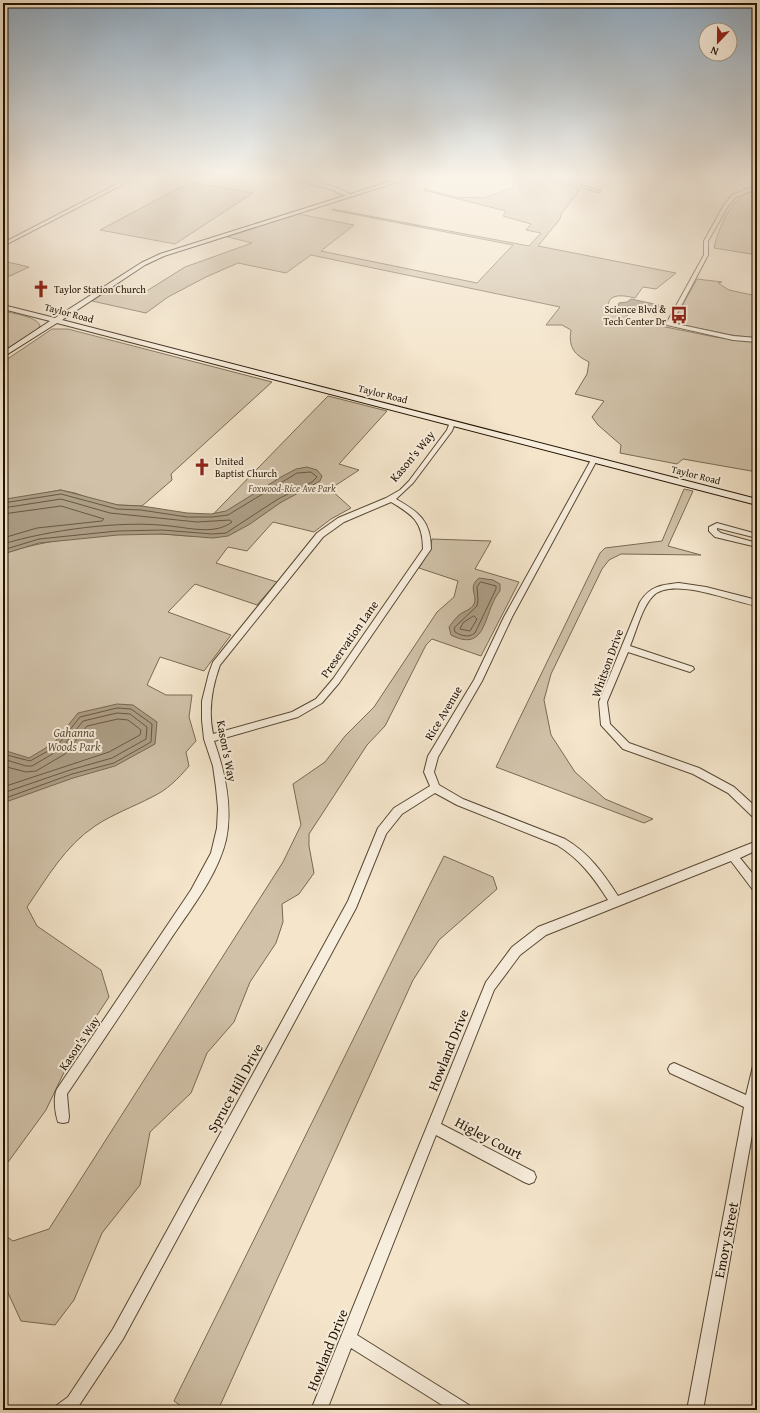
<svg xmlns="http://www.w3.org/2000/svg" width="760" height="1413" font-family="'Gentium Book Plus',serif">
	<rect width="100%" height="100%" fill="#f4e5cb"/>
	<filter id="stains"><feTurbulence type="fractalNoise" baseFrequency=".005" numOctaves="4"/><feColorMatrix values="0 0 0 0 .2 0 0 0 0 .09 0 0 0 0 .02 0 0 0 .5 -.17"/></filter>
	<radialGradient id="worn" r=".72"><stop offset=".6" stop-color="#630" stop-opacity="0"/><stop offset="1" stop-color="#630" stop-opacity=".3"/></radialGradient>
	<g fill="#d0c1a8" stroke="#7a6a54">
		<path d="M521 179H547L580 190 561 214 560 219 538 246 676 273 656 289 643 287 635 298C626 296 610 292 608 305L615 311 628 313 626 319 715 337 757 342V472L683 459 677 464 620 453 621 445 598 425 592 417 604 401 575 394 587 374 589 362C575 355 568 348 571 330L562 325H546L560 307 311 255 286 273 238 263 206 277 168 297 146 313 92 301 115 286 145 292 185 267 252 243 224 236 299 214 354 225 321 251 477 283 513 245 332 210V209L529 246 541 233 526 230 531 224 503 216 506 211 423 190 424 189 454 197 484 198 513 188 512 183Z"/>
		<polygon points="190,182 253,193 175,244 100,230"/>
		<path d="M757 190V255L714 248C717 234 724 216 733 205 738 197 748 193 757 190Z"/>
		<polygon points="3,261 29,267 10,276 3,275"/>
		<polygon points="697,279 722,282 718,283 729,290 757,296 757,338 731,335 678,324 673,322"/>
		<path d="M4 311C14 314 35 316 40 325L38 329 3 352V312Z"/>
		<polygon points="52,329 68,329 272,382 171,474 172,480 142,506 118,505 100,502 75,493 60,490 40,494 3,524 3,362"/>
		<path d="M328 396 387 411 339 464 359 470 330 489 351 508 331 519 314 532 273 522 247 551 228 547 216 563 277 582 257 605 195 584 168 612 231 635 204 671 160 657 147 685 166 695H192L189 717 196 741 186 752 189 766C178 779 167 790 152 797 133 807 113 814 95 826 65 846 47 878 27 907L37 926 101 970 109 997 82 1038 67 1066 46 1110 3 1169V554C48 538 113 532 161 534 171 534 182 536 192 536Z"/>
		<polygon points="684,489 693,491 668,546 701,555 621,554 609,560 602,569 551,674 544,700 551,735 575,772 605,799 653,819 644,823 496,767 600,553 605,548 662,541"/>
		<polygon points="432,539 491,541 475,569 519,582 481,656 432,639 426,645 385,726 367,745 309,834 309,846 314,873 299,894 282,904 283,922 276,943 250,982 234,1022 207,1053 191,1093 150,1132 140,1185 102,1233 74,1300 55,1325 21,1321 3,1282 3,1234 13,1241 49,1229 283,862 301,825 293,784 325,762 345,736 374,707 437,612 454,597 458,581 419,568 429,552"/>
		<polygon points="444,856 493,877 497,889 439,940 413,980 218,1410 187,1410 174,1401"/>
	</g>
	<g fill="#ad9e86" stroke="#766650">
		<polygon points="631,299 659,305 660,307 655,310 656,315 644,310 626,309 618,306 619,303 627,302"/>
		<polygon points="307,467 317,470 322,476 320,481 280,503 250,524 228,536 213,538 162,534 118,535 39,543 3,554 3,500 6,499 61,490 118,505 142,506 187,513 211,514 226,511 281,477 296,469"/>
		<path d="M479 578 493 580 500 584V591C483 611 488 654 451 635L449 627C452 623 455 619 459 615 464 611 471 610 474 604 478 594 467 588 479 578Z"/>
		<polygon points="117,704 133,705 157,722 155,744 115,766 73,778 3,803 3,750 29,758 54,743 78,713"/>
	</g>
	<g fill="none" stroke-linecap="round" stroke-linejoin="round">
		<g stroke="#685843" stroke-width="1">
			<polyline points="3,503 61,494 117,509 141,510 187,517 212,517 228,515 297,473 311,472 317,477 312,482 278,499 226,533 212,534 162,530 117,531 39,539 3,550"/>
			<path d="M3 508 61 499 110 513 197 522 230 520 232 522C215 535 190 528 170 526 122 520 49 530 3 544"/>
			<polyline points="3,514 61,506 104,519 102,521 37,528 3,538"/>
			<path d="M481 582 496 586V589L475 633C468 638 462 636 455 632L454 628 477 606 478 600 477 587Z"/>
			<polygon points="474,616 477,619 470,631 460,629 463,623"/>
			<polyline points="3,754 30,761 57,746 80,717 117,708 131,709 152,724 151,742 114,763 72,774 3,799"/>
			<polyline points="3,759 26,766 32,766 61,749 83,721 117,713 130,714 147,727 146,739 112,758 70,770 3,793"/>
			<polyline points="3,766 26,772 36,771 65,754 87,726 118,719 128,720 141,730 140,735 109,752 3,787"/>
		</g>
		<g stroke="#574833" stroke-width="2">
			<g id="street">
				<polygon points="127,179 133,179 3,246 3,243"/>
				<path d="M290 179C310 179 336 185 353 196L349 197 327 188Z"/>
				<polygon points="552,179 560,179 600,191 598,192"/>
				<polygon points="757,185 757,188 736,197 728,206 708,241 708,255 672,323 733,336 757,338 757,342 733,340 667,325 666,324 704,255 704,241 724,205 732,195"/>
				<path d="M452 421 455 423 452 431 413 483 396 499C419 512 431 521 431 549L339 683 322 703 298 717 214 741C225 772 233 807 226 840 217 877 189 911 168 943 135 993 101 1044 67 1094L69 1117 68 1122 63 1123 58 1122C55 1113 53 1097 57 1089L191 890 211 853 217 828 218 808 216 787 213 766 204 739 202 720V701L209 673 213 662 317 533 338 518 386 498 400 490 409 481 447 430 450 422ZM391 502C413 515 423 522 423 549L333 679 316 699 292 712 213 734C208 711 212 687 220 665L323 537 344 522Z"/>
				<path d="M594 458 597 460 512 617 482 681 438 757 434 772 439 785 463 799 565 839C589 853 603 873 618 896L757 841V850L740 858 757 879V892L753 890 731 861 546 935 520 955 494 990 441 1124 534 1172 536 1177 534 1182 529 1184 524 1182 436 1135 357 1335 469 1405 472 1410H450L351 1348 327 1410H311L486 982 512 947 538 927 608 900C594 878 580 859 557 845L457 805 435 793 402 814 386 834 356 908 123 1339 78 1407 75 1410H54L57 1405 68 1397 113 1329 348 901 378 828 394 808 430 786 424 772 428 756 474 680 504 617 591 460Z"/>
				<polygon points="717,523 757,534 757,538 717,528 717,530 721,533 757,543 757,547 715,537 709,531 709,527"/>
				<path d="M679 583 706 587 757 600V606C733 602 672 576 653 596 642 607 636 632 630 646L693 667 694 669 690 672 628 652 607 702 610 724 629 743 699 768 734 787 757 808V818L753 817 728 793 693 774 623 749 601 725 599 702 640 602C650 586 661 585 679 583Z"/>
				<polygon points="674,1063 746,1095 753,1066 757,1064 757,1107 703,1410 687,1410 744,1107 670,1073 668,1069 670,1065"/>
			</g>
		</g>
		<g stroke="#231300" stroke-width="2">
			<polygon id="secondary" points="398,179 407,179 164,256 145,265 62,320 757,499 757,505 57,323 3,357 3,352 50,321 3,309 3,305 55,318 141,263 160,254"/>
		</g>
		<use href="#street" fill="#f8eedd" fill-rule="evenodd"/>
		<use href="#secondary" fill="#f8eedd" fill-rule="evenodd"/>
	</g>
	<linearGradient id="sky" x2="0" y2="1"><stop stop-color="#90abc1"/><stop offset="0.47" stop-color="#faf3e8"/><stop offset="1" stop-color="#faf3e8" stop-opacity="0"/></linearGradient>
	<rect width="760" height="377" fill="url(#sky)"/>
	<defs>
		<g id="church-bare" transform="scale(1.38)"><path d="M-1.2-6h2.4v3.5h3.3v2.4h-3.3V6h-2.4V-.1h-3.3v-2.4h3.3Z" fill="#8f2418" stroke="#f8eedd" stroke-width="2.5" paint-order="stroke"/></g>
		<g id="bus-bare" transform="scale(1.38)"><path d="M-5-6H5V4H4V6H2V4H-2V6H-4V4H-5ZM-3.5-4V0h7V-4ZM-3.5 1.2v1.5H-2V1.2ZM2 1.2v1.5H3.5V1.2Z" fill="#8f2418" stroke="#f8eedd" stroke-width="2.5" paint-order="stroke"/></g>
	</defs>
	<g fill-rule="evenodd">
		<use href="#church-bare" x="41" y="289"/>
		<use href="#bus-bare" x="679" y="315"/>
		<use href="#church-bare" x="202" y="467"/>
	</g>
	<g text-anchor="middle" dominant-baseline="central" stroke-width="4" stroke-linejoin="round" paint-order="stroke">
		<g font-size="10" fill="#231300" stroke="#f8eedd" text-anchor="start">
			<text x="54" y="289">Taylor Station Church</text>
			<text x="666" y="309" text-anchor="end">Science Blvd &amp;<tspan x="666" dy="12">Tech Center Dr</tspan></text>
			<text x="215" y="461">United<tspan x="215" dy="12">Baptist Church</tspan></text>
		</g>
		<g font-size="10" fill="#231300" stroke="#f8eedd">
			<text transform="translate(69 313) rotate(15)">Taylor Road</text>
			<text transform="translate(383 394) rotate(14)">Taylor Road</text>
			<text transform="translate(696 475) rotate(14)">Taylor Road</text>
		</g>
		<g font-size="10" font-style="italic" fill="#60503b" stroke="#f8eedd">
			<text x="292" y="488">Foxwood-Rice Ave Park</text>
		</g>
		<g font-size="12" fill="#231300" stroke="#f8eedd">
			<text transform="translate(412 456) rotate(-50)">Kason's Way</text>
			<text transform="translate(349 639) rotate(-55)">Preservation Lane</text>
			<text transform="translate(607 663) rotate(-70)">Whitson Drive</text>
			<text transform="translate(443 713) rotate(-59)">Rice Avenue</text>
			<text transform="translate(227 751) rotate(79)">Kason's Way</text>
			<text transform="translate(79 1043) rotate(-56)">Kason's Way</text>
		</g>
		<g font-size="12" font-style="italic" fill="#60503b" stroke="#f8eedd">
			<text x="74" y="732">Gahanna<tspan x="74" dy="14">Woods Park</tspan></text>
		</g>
		<g font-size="14" fill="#231300" stroke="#f8eedd">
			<text transform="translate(448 1050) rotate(-68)">Howland Drive</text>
			<text transform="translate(235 1088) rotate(-61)">Spruce Hill Drive</text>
			<text transform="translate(489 1138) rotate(28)">Higley Court</text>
			<text transform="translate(726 1240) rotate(-79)">Emory Street</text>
			<text transform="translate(327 1350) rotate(-68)">Howland Drive</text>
		</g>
	</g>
	<rect width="760" height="1413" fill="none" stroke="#f4e5cb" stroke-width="16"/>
	<rect x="4" y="4" width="752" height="1405" fill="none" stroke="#231300" stroke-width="2"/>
	<rect x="8" y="8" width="744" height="1397" fill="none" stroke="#231300"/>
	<g transform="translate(718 42) rotate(202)"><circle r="19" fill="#f8eedd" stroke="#a39685"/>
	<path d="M0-3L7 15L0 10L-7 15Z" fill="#8f2418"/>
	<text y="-6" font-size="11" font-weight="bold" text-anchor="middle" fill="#231300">N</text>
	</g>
	<rect width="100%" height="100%" filter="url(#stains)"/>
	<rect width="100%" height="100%" fill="url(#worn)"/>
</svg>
